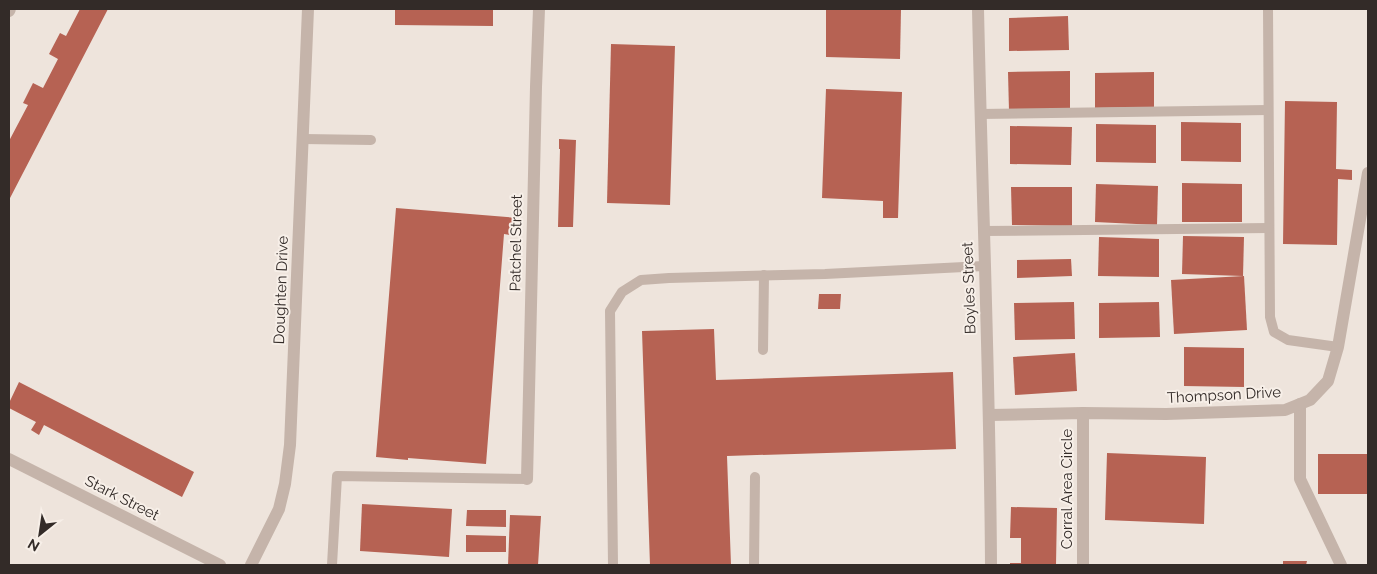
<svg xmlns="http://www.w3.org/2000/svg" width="1377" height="574" font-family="Raleway,sans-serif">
	<rect width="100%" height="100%" fill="#eee4dc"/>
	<g fill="#b66253">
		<polygon points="80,9 108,9 9,200 9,141 28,105 23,103 33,83 43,88 58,59 49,54 60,33 66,36"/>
		<polygon points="395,9 493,9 493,26 395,25"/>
		<polygon points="826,9 901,9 900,59 826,57"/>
		<polygon points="1068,16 1069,50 1009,51 1009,18"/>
		<polygon points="611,44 675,46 670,205 607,203"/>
		<polygon points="1070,71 1070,110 1009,111 1008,72"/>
		<polygon points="1154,72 1154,107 1095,108 1095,73"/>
		<polygon points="826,89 902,92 898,218 883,218 883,201 822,198"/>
		<polygon points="1285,101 1337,102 1336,169 1352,170 1352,180 1338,179 1337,245 1283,244"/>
		<polygon points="1181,122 1241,123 1241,162 1181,161"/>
		<polygon points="1096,124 1156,125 1156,163 1096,162"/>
		<polygon points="1010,126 1072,127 1071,165 1010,164"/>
		<polygon points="559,139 576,140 573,227 558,227 560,149 559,149"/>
		<polygon points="1182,183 1242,184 1242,222 1182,222"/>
		<polygon points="1096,184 1158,186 1157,225 1095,222"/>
		<polygon points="1011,187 1072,187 1072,226 1012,225"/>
		<polygon points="396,208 518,218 517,236 504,234 486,464 408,458 408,460 376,457"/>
		<polygon points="1183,236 1244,237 1243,276 1182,274"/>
		<polygon points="1099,237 1159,239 1159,277 1098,276"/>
		<polygon points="1071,259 1072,276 1017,278 1017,260"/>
		<polygon points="1244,276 1247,330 1174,334 1171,280"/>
		<polygon points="819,294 841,294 840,309 818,309"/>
		<polygon points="1074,302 1075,339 1015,340 1014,303"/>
		<polygon points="1159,302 1160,337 1099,338 1099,303"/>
		<polygon points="714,329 716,380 953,372 956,449 727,456 731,565 650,565 642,331"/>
		<polygon points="1184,347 1244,348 1244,387 1184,386"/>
		<polygon points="1075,353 1077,391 1015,395 1013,357"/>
		<polygon points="19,382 194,472 182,497 44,425 39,435 31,430 36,422 9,408 9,403"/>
		<polygon points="1107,453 1206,457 1204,524 1105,520"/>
		<rect x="1318" y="454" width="50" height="40"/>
		<polygon points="362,504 452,509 449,557 360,551"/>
		<polygon points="1011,507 1057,508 1056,565 1010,565 1010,563 1021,563 1021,538 1010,538"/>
		<polygon points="467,510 506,510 506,527 466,526"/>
		<polygon points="510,515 541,516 538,565 508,565"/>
		<polygon points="466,535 506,536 506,552 466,552"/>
		<polygon points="1283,561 1307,561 1306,565 1283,565"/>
	</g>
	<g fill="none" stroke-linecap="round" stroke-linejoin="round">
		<g stroke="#c5b4aa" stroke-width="10">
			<polyline points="1268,9 1270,317 1274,332 1288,340 1338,347"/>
			<polyline points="980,114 1268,110"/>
			<polyline points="304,139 371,140"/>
			<polyline points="983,231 1269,228"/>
			<polyline points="763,350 764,275"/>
			<polyline points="332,565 337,476 527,479"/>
			<polyline points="613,565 610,311 622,292 641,280 669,278 825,274 984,266"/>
			<polyline points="754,565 755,477"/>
		</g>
		<g stroke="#c5b4aa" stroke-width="12">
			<path d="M978 9C982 194 990 380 991 565"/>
			<polyline points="9,11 10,9"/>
			<polyline points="1300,404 1300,479 1341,565"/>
			<polyline points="990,415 1083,413 1166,414 1285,410 1310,400 1328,381 1338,347 1368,173"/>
			<polyline points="9,459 220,565"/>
			<polyline points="527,479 536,87 539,9"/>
			<polyline points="251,565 279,509 285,484 290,445 308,9"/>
			<polyline points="1083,565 1083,413"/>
		</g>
	</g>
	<g text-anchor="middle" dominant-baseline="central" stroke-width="4" stroke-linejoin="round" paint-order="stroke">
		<g font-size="15" fill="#332b28" stroke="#f7efe8">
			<text transform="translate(516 243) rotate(-89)">Patchel Street</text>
			<text transform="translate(969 288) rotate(-92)">Boyles Street</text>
			<text transform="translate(281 290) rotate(-88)">Doughten Drive</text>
			<text transform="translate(1224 395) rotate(-3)">Thompson Drive</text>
			<text transform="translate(1067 489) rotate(-90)">Corral Area Circle</text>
			<text transform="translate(122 498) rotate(27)">Stark Street</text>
		</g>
	</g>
	<rect width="1377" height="574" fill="none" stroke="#332b28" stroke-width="20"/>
	<g transform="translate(40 534) rotate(210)" stroke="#f7efe8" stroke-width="4" paint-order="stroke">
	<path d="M0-4L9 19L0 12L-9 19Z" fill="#332b28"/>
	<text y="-8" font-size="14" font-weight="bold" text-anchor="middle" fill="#332b28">N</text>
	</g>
</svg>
